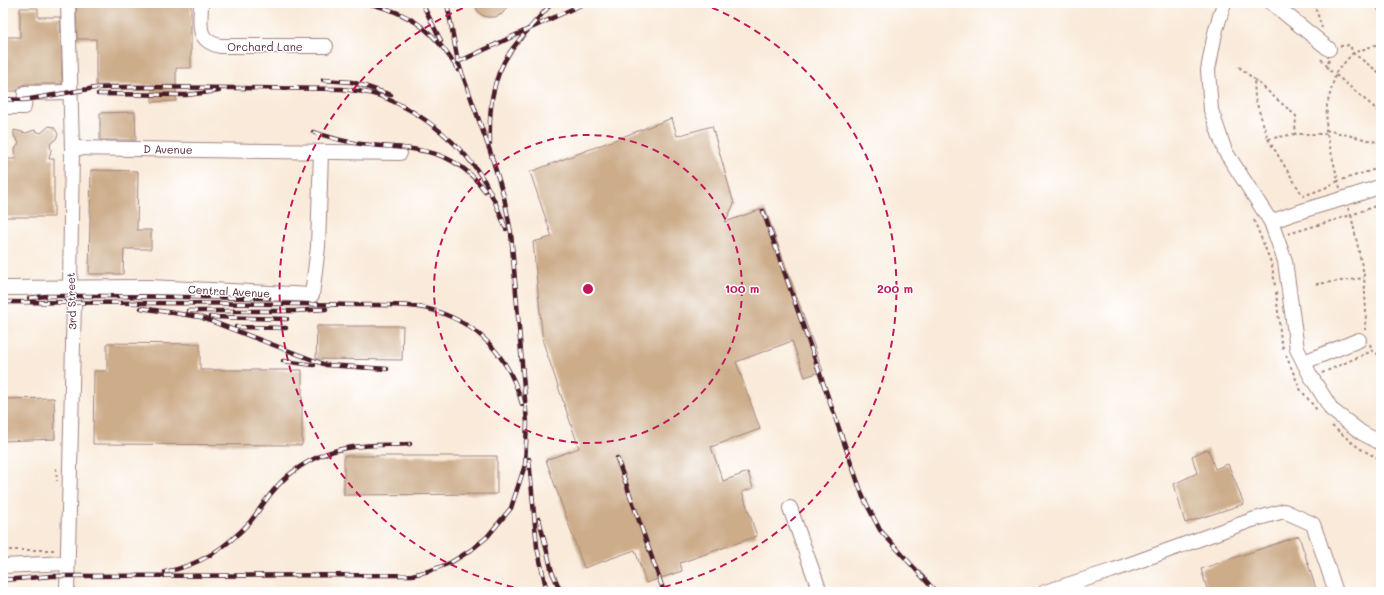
<svg xmlns="http://www.w3.org/2000/svg" width="1384" height="595" font-family="Mali,sans-serif">
	<rect width="100%" height="100%" fill="#fff"/>
	<filter id="ink" filterUnits="userSpaceOnUse"><feTurbulence type="fractalNoise" baseFrequency=".025" numOctaves="2"/><feDisplacementMap in="SourceGraphic" scale="8" xChannelSelector="R" yChannelSelector="G"/><feConvolveMatrix kernelMatrix="1 2 1 2 8 2 1 2 1" color-interpolation-filters="sRGB"/></filter>
	<filter id="wash" filterUnits="userSpaceOnUse"><feTurbulence type="fractalNoise" baseFrequency=".012" numOctaves="4" result="noise"/><feDisplacementMap in="SourceGraphic" scale="16" xChannelSelector="R" yChannelSelector="G"/><feGaussianBlur stdDeviation="0.9" result="paint"/><feColorMatrix in="noise" values="0 0 0 0 0 0 0 0 0 0 0 0 0 0 0 0 0 1.4 0 .05"/><feComposite in="paint" operator="in"/></filter>
	<g filter="url(#wash)">
		<rect width="100%" height="100%" fill="#f9ead9"/>
		<g id="blocks">
			<g fill="#ccac89">
				<polygon points="76,3 191,3 191,68 176,68 176,101 152,102 152,85 96,85 96,39 77,39"/>
				<polygon points="473,3 510,3 502,14 495,17 487,17 480,14"/>
				<polygon points="20,8 38,8 38,17 60,17 62,84 25,84 21,86 17,91 3,91 3,37 20,37"/>
				<polygon points="135,112 136,140 100,140 100,113"/>
				<polygon points="672,118 677,136 712,126 734,204 725,222 765,208 823,371 805,377 792,341 736,362 760,429 711,447 723,481 748,472 753,488 742,492 757,536 680,563 682,571 646,583 635,550 584,568 546,460 579,448 543,342 533,242 552,237 530,172"/>
				<polygon points="49,126 54,127 58,134 56,139 50,144 51,150 49,159 54,159 54,217 3,217 3,159 16,159 15,149 19,143 14,136 14,130 26,133 34,130 41,133"/>
				<polygon points="91,170 138,171 137,230 151,230 151,249 124,249 123,274 89,274"/>
				<polygon points="317,326 403,326 402,360 316,359"/>
				<polygon points="107,343 200,344 200,370 302,370 302,445 93,444 94,371 107,371"/>
				<polygon points="54,398 55,439 3,441 3,399"/>
				<polygon points="1208,449 1215,469 1228,464 1244,504 1185,523 1174,484 1197,473 1192,456"/>
				<polygon points="344,456 497,456 497,494 344,495"/>
				<polygon points="1299,536 1317,592 1208,592 1201,569"/>
			</g>
		</g>
	</g>
	<g filter="url(#ink)">
		<use href="#blocks" fill-opacity="0" stroke="#a28482" stroke-width="1"/>
		<g fill="none" stroke-linecap="round" stroke-linejoin="round">
			<g stroke="#a28482" stroke-width="16">
				<g id="minor">
					<path d="M201 3C201 24 195 40 220 46H326"/>
					<polyline points="1224,3 1215,33 1208,70 1211,110 1225,151 1271,222"/>
					<polyline points="1272,3 1329,49"/>
					<polyline points="3,107 24,107 25,93 70,92"/>
					<polyline points="72,148 400,153"/>
					<path d="M1381 186C1345 200 1307 207 1271 222L1285 261 1297 349 1310 375 1332 410 1362 433 1381 443"/>
					<polyline points="3,288 149,287 312,295 318,247 321,152"/>
					<polyline points="1304,362 1359,340"/>
					<polyline points="790,508 820,592"/>
					<polyline points="3,566 67,563"/>
					<polyline points="67,592 74,303 70,288 72,148 68,3"/>
					<polyline points="1045,592 1111,571 1252,520 1284,511 1313,524 1336,592"/>
				</g>
			</g>
			<g stroke="#a28482" stroke-width="2" stroke-dasharray="3 3" stroke-linecap="butt">
				<polyline points="1314,3 1322,28"/>
				<polyline points="1376,3 1381,16"/>
				<polyline points="1340,46 1350,45 1353,53 1381,74"/>
				<polyline points="1321,59 1327,66"/>
				<polyline points="1329,60 1327,66 1329,71 1336,72"/>
				<polyline points="1239,67 1254,79"/>
				<polyline points="1336,75 1381,113"/>
				<polyline points="1326,130 1381,143"/>
				<polyline points="1295,134 1268,139 1255,98 1254,79 1296,116 1295,134 1327,134"/>
				<polyline points="1268,139 1303,196 1325,188 1338,181 1326,130 1327,105 1336,72 1353,53 1381,43"/>
				<polyline points="1340,188 1338,181 1376,169 1381,165"/>
				<polyline points="1348,208 1351,215 1381,204"/>
				<polyline points="1254,220 1272,265 1275,286"/>
				<polyline points="1288,234 1351,215 1364,275 1366,312 1365,330"/>
				<polyline points="1316,284 1364,278"/>
				<polyline points="1276,292 1281,341 1284,351"/>
				<polyline points="1370,344 1372,351 1381,356"/>
				<polyline points="1286,355 1300,389 1317,410"/>
				<polyline points="1322,373 1372,351"/>
				<polyline points="1332,426 1359,448 1381,460"/>
				<polyline points="56,468 57,481"/>
				<polyline points="3,550 56,550"/>
			</g>
			<use href="#minor" stroke="#fff" stroke-width="14"/>
			<g stroke="#4a1f2b" stroke-width="4.5">
				<g id="rail">
					<path d="M366 3C411 13 434 30 458 70"/>
					<polyline points="422,3 441,41"/>
					<polyline points="447,3 458,62"/>
					<polyline points="323,80 352,82 391,95"/>
					<polyline points="98,94 186,95 219,91"/>
					<path d="M3 99 24 100 95 88 133 87 342 89C356 91 370 92 383 97 423 113 463 145 485 182 493 197 500 213 506 229"/>
					<path d="M313 132C329 137 344 142 361 144 411 150 451 144 485 191"/>
					<path d="M490 143C489 111 491 80 510 52 522 35 538 19 552 3"/>
					<polyline points="763,211 863,497 880,530 936,592"/>
					<polyline points="29,298 46,296 104,296 269,298"/>
					<path d="M3 302C101 303 199 303 297 304 321 304 345 305 369 305 394 305 420 304 444 314 484 329 511 362 522 404"/>
					<polyline points="141,308 200,317 326,365 387,369"/>
					<polyline points="188,311 295,311 326,309"/>
					<polyline points="210,317 287,319"/>
					<polyline points="236,327 286,328"/>
					<polyline points="283,361 314,365"/>
					<polyline points="617,458 664,592"/>
					<polyline points="529,459 537,547 547,592"/>
					<polyline points="539,519 552,572 561,592"/>
					<path d="M165 572C200 565 226 548 250 522 258 512 265 500 274 490 285 476 303 463 320 456 348 443 380 446 410 444"/>
					<polyline points="3,580 52,576 412,575 429,571 450,563 471,550 487,537 511,508 525,465 527,423 511,233 504,197 490,151 458,62 585,3"/>
				</g>
			</g>
			<use href="#rail" stroke="#fff" stroke-width="3" stroke-dasharray="9" stroke-linecap="butt"/>
		</g>
	</g>
	<g fill="none" stroke="#c2185b" stroke-width="2" stroke-dasharray="7 5">
		<circle cx="588" cy="289" r="154"/>
		<path d="M537 592A307 307 0 0 1 475 3M701 3A307 307 0 0 1 639 592"/>
	</g>
	<g text-anchor="middle" dominant-baseline="central" stroke-width="3" stroke-linejoin="round" paint-order="stroke">
		<g font-size="11" fill="#4a1f2b" stroke="#fff">
			<text x="265" y="46">Orchard Lane</text>
			<text transform="translate(168 149) rotate(1)">D Avenue</text>
			<text transform="translate(229 291) rotate(3)">Central Avenue</text>
			<text transform="translate(71 301) rotate(-92)">3rd Street</text>
		</g>
	</g>
	<circle cx="588" cy="289" r="6" fill="#c2185b" stroke="#fff" stroke-width="2"/>
	<g font-size="12" text-anchor="middle" font-weight="bold" fill="#c2185b" stroke="#fff" stroke-width="3" stroke-linejoin="round" paint-order="stroke">
		<text x="742" y="293">100 m</text>
		<text x="895" y="293">200 m</text>
	</g>
	<rect width="1384" height="595" fill="none" stroke="#fff" stroke-width="16"/>
</svg>
